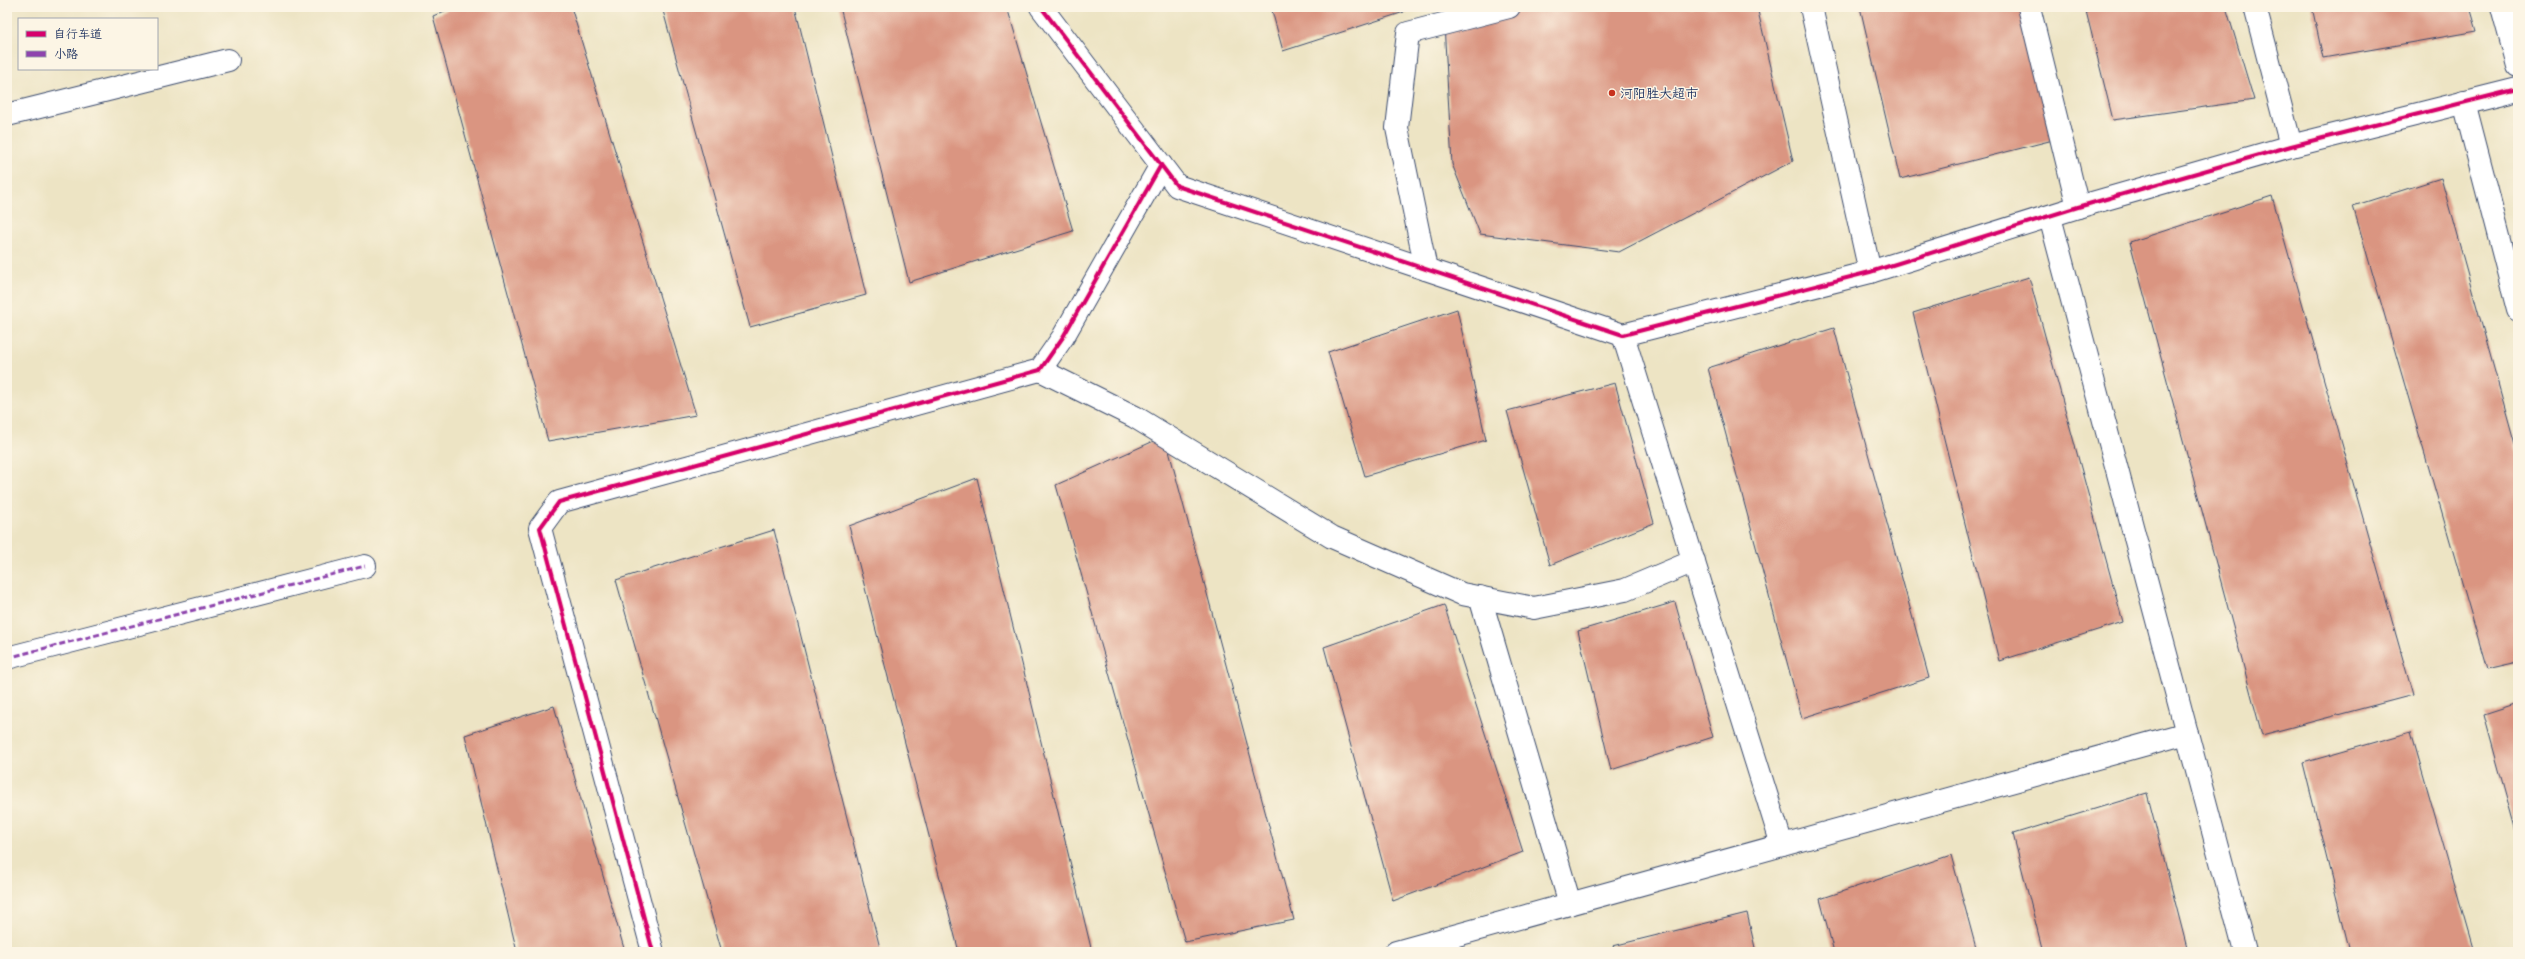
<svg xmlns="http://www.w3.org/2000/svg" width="2525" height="959" font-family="'Comic Neue','LXGW WenKai TC',sans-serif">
	<rect width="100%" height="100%" fill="#fcf5e5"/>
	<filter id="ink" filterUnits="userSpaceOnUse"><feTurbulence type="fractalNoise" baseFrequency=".025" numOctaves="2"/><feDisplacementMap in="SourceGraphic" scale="8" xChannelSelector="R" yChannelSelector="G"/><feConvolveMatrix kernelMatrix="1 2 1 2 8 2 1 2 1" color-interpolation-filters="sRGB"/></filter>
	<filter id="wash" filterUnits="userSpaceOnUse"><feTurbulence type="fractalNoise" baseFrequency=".012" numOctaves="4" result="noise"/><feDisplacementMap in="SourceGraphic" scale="16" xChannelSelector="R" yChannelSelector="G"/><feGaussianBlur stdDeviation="0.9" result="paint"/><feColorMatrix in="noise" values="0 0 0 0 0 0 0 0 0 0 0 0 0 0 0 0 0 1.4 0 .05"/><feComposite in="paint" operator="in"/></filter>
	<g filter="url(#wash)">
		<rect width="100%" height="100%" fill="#ede4c4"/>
		<g id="blocks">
			<g fill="#da9581">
				<polygon points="454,7 571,7 696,415 548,441 433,16"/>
				<polygon points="662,7 795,7 866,295 750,327"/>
				<polygon points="840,7 1007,7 1073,231 909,282"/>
				<polygon points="1271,7 1402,7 1404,12 1283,51"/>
				<polygon points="1509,7 1757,7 1793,161 1619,252 1480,234 1452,164 1444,24"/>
				<polygon points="1860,7 2021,7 2061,138 1900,179"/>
				<polygon points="2085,7 2226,7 2254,100 2113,120"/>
				<polygon points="2312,7 2470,7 2477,31 2323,58"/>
				<polygon points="2441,178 2518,455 2518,662 2487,669 2353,206"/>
				<polygon points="2272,196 2413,695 2262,735 2130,242"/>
				<polygon points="2029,277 2123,622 1999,661 1913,313"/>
				<polygon points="1457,309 1486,440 1365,476 1328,352"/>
				<polygon points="1834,328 1929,678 1802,718 1708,368"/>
				<polygon points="1615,383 1654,523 1550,565 1507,411"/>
				<polygon points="1165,436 1294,920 1185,942 1056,485"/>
				<polygon points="977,478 1092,952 959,952 849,526"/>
				<polygon points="774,530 881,952 722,952 616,580"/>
				<polygon points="1675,602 1713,737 1611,770 1578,631"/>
				<polygon points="1444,605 1523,852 1393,901 1324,647"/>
				<polygon points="2518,704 2518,839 2484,715"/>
				<polygon points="554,706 625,952 517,952 465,735"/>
				<polygon points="2411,732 2474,952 2350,952 2303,763"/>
				<polygon points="2147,793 2188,952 2043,952 2013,834"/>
				<polygon points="1951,855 1977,952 1834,952 1820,899"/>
				<polygon points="1747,913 1756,952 1615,952 1613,946"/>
			</g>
		</g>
	</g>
	<g filter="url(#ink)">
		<use href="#blocks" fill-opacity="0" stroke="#3a4a6d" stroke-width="1"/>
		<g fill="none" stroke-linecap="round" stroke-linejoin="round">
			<g stroke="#3a4a6d" stroke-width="24">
				<polyline id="lane" points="7,115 228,60"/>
			</g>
			<g stroke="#3a4a6d" stroke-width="24">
				<g id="street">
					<polyline points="1041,7 1177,186 1623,335 1870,272 2078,207 2291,146 2518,89"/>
					<polyline points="1811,7 1870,272"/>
					<polyline points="2029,7 2078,207"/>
					<polyline points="2255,7 2291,146"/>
					<polyline points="2502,7 2518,66"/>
					<polyline points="2464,102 2518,310"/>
					<polyline points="2050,217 2245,952"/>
					<polyline points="1426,269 1397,128 1408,33 1509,7"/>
					<polyline points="1623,335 1782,845"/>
					<polyline points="1040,370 1135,417 1332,537 1462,594 1534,608 1625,590 1694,561"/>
					<polyline points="1480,597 1570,904"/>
					<polyline points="7,658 365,566"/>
					<polyline points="653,952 540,528 559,502 1040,370 1063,337 1161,165"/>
					<polyline points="1396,952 2187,733"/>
				</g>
			</g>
			<use href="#lane" stroke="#fff" stroke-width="22"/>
			<use href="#street" stroke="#fff" stroke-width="22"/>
			<polyline stroke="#8e44ad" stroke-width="3" stroke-dasharray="6 3" stroke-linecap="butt" points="7,658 365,566"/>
			<g stroke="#fcf5e5" stroke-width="6">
				<g id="cycleway">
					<polyline points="1041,7 1177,186 1623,335 1870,272 2078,207 2291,146 2518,89"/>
					<polyline points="653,952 540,528 559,502 1040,370 1063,337 1161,165"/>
				</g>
			</g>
			<use href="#cycleway" stroke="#d6006c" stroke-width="4"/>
		</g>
	</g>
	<circle fill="#c8321e" stroke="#fcf5e5" stroke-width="1.5" cx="1612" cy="93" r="4"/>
	<g text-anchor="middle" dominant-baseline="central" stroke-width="3" stroke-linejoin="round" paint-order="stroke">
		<g font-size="13" fill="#1b2f5e" stroke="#fcf5e5" text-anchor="start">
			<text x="1620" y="93">河阳胜大超市</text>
		</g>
	</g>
	<rect width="2525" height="959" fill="none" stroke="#fcf5e5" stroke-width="24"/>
	<rect x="18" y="18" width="140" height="52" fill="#fcf5e5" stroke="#a2a6af"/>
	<rect x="26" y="31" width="20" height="6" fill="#d6006c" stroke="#a2a6af"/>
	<text x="54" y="38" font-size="12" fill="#1b2f5e">自行车道</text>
	<rect x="26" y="51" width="20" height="6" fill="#8e44ad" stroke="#a2a6af"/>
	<text x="54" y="58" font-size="12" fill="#1b2f5e">小路</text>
</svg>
